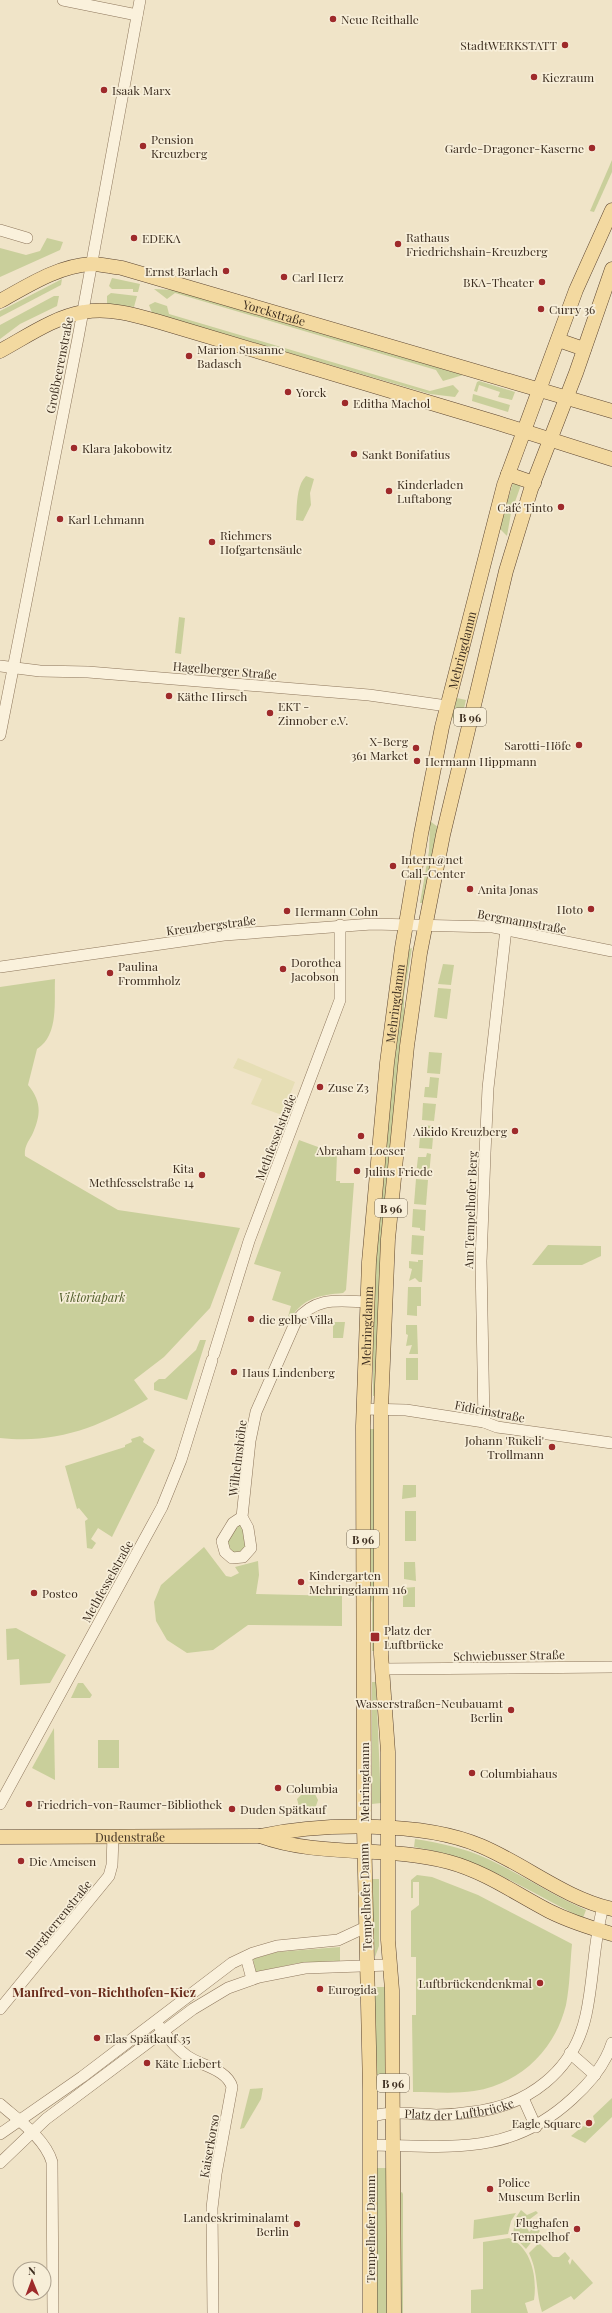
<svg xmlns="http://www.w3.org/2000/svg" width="612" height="2313" font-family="'Playfair Display',serif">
	<rect width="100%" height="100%" fill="#f0e4c8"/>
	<polygon fill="#e6deb5" points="238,1058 295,1082 282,1115 251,1104 262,1079 233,1068"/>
	<g fill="#c9cf9b">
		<polygon points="612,160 612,172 594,212 590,211"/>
		<polygon points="47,238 63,242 60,250 0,277 0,248 26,255 40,251"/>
		<polygon points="112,278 140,284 138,292 133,292 133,289 112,289 109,286"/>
		<polygon points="62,279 61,285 0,317 0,311"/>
		<polygon points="154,289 174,290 463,375 443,381 436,370 175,293 167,299"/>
		<polygon points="111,293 137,296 134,307 107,304 107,296"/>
		<polygon points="54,296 59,296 57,306 20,324 0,339 0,325"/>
		<polygon points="155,302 167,306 169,314 430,391 453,385 459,391 455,397 430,394 152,313 149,305"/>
		<polygon points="479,381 515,392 512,400 498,397 500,392 479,385 477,392 474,391 477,382"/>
		<polygon points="473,394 510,405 508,412 472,401"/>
		<path d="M306 476 314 479 310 493 311 505 303 521 296 520C297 507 296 486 306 476Z"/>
		<polygon points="513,483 521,485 511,513 507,536 499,528"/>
		<polygon points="179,617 185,618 181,654 175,653"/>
		<polygon points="457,698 466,700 460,725 452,717"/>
		<polygon points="430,821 439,828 424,903 420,903 429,851"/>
		<polygon points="412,948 404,996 404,1027 376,1396 373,1396 373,1293 386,1124 409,949"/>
		<polygon points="443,964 454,965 451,985 438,984"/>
		<path d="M55 979C54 1002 59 1035 37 1049L28 1085C42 1102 41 1115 32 1135 28 1142 24 1147 25 1156L118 1210 240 1228 210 1308 164 1357 134 1380 148 1399C98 1427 58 1444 0 1438V987Z"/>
		<polygon points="438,988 451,989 447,1019 434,1017"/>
		<polygon points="429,1052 442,1053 440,1074 427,1073"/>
		<polygon points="430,1077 439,1078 437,1098 424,1097 425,1087 429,1087"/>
		<polygon points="423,1103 436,1104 434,1121 422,1120"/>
		<polygon points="421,1125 434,1126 432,1149 419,1148"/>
		<path d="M299 1140 337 1154 336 1181H340V1183H354L346 1290 343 1293C320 1295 303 1298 291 1318L288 1317 291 1306 272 1300 281 1272 254 1264Z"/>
		<polygon points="427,1153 431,1154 429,1176 416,1175 418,1157 426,1157"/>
		<polygon points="416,1179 428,1180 426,1205 414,1204"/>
		<polygon points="413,1209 426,1210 425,1231 420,1230 420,1228 412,1227"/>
		<polygon points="412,1235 424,1236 423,1255 411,1254"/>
		<polygon points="548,1245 601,1246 601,1256 582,1265 532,1265"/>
		<polygon points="418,1260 423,1260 422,1282 419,1282 415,1278 409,1281 412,1269 409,1268 409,1261 418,1262"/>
		<polygon points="408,1287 421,1287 421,1306 417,1306 417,1316 407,1315"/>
		<polygon points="333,1322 345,1322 343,1338 333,1338"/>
		<polygon points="406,1325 417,1325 418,1354 409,1354 412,1345 406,1346 408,1335 406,1334"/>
		<polygon points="200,1340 206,1340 187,1400 154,1390 154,1383 159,1379 165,1379 196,1350"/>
		<rect x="406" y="1358" width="12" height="22"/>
		<polygon points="368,1429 376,1429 376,1651 372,1651 372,1603 368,1585"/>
		<polygon points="140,1436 144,1439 143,1442 155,1450 112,1537 98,1528 91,1539 96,1543 92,1549 87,1548 85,1521 88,1519 79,1508 77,1509 65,1466 125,1447 125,1445 132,1442 131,1439"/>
		<polygon points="403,1485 416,1485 416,1497 402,1499"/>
		<rect x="405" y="1511" width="11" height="30"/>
		<polygon points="237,1525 242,1525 248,1542 241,1554 229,1552 226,1540"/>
		<polygon points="204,1547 226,1576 231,1577 239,1573 235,1567 258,1561 259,1575 256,1594 342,1596 342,1626 248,1625 213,1650 187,1653 167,1640 156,1621 154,1602 161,1585"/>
		<polygon points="404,1562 415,1562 416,1581 404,1579"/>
		<polygon points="415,1587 415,1607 403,1607 403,1588"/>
		<polygon points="16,1628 66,1655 50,1683 20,1685 19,1659 7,1660 6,1629"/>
		<polygon points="372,1682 376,1682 381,1803 372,1804"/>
		<polygon points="78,1683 83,1683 92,1695 90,1698 71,1698"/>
		<polygon points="54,1728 55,1780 32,1768"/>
		<polygon points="119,1740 119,1768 98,1768 98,1740"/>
		<polygon points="315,1794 318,1800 315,1809 300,1810 297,1799 301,1795"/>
		<path d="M415 1839C440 1843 465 1848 488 1859 522 1875 552 1895 586 1910L583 1918C524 1890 481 1857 414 1847Z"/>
		<path d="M417 1875 432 1877 478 1895 572 1944C570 1964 570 1985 566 2005 555 2050 520 2084 474 2091 454 2094 433 2092 413 2092L412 2015H416V1957H411V1911L419 1905V1882H413V1898H411V1880Z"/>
		<polygon points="370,1879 379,1879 379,1946 375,1957"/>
		<polygon points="340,1947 340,1961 298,1963 256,1972 253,1959 277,1952"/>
		<polygon points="373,1987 385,1987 387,2092 376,2092"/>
		<polygon points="263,2088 261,2099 244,2128 240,2129 250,2089"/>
		<polygon points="612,2098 612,2117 585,2143 571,2136 583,2126 589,2128 595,2123 593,2116"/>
		<rect x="376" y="2168" width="12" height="145"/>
		<polygon points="402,2192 403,2194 403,2313 400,2313 400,2193"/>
		<polygon points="521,2210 527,2215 536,2211 538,2213 530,2219 526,2225 529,2232 535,2226 540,2231 526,2249 513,2235 515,2219"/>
		<polygon points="516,2213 511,2221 508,2234 473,2239 474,2220"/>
		<path d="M509 2238C533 2248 537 2280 534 2300L525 2303 528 2313H471V2290L483 2289V2242Z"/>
		<path d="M539 2243 553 2257H559L565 2252 570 2258 568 2261 570 2265 572 2259 593 2283 574 2300 571 2296 542 2312C535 2291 539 2274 529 2253Z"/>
	</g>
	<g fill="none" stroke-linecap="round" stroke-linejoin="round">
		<g stroke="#8d765c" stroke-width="12">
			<g id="minor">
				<polyline points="63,0 137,15"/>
				<polyline points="0,230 27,238"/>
				<polyline points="0,666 40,671 88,672 369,695 447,706"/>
				<polyline points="0,735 78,338 140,0"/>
				<polyline points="0,967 224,935 372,924 493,927 612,951"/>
				<polyline points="214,1354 249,1241 340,1000 340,925"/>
				<polyline points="364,1409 406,1410 484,1422 497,1427 612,1443"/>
				<polyline points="484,1422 481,1261 485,1153 488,1088 506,929"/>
				<path d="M242 1517 233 1523 222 1541 225 1552 232 1558 243 1557 251 1548 248 1528 242 1517 250 1441 256 1412 296 1321C316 1296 338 1301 367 1302"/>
				<polyline points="382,1669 612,1667"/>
				<polyline points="0,1804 162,1507 181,1460 212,1360"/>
				<polyline points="246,1957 252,1979"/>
				<polyline points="0,2009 109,1876 112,1865 113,1836"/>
				<path d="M159 2026C167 2037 176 2048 187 2056 201 2066 227 2069 232 2087L216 2174 212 2208 213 2313"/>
				<polyline points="570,2053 595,2075"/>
				<polyline points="523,2098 536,2127"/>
				<path d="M0 2104C17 2119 45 2138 52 2162L53 2313"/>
				<path id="s1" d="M370 2117C390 2110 414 2114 436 2115 448 2115 460 2114 472 2112 528 2106 574 2071 586 2015 594 1978 593 1944 603 1907"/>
				<polyline points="0,2134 82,2077 232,1963 253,1953 277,1946 338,1940 366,1927"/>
				<path d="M370 2145C449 2146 509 2157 572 2099 590 2083 605 2065 612 2043"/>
				<polyline points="0,2163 46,2119 193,2009 228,1988 259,1977 305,1968 389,1965"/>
			</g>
		</g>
		<g stroke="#5b4430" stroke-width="15">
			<g id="major">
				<path id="s2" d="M0 301C29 285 58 266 91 264 101 264 112 267 122 268L612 411"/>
				<polyline points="558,340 584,349"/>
				<path d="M0 351C26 337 54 317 84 312 110 307 138 316 163 323L498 423 612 459"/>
				<polyline points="508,474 534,483"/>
				<path d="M260 1836C320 1858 387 1845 449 1862 486 1872 516 1894 549 1911 569 1921 591 1928 612 1934"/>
				<path id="s3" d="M0 1837 260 1836C321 1823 423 1821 481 1846 526 1865 564 1898 612 1909"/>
				<path id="s4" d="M370 2313V2090L364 1828 363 1426 369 1262 387 1063 402 948 421 834 442 727 504 485 576 290 612 210"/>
				<polyline points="394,2313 392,1990 388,1940 388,1752 381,1654 381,1409 388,1239 407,1046 420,953 443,835 506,571 531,489 576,373 612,269"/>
			</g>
		</g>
		<use href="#minor" stroke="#faf1dc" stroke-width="11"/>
		<use href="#major" stroke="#f3d9a0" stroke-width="14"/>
	</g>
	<g fill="#9e2a2b" stroke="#f7eed8" stroke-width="1.5">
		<circle cx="333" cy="19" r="4"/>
		<circle cx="565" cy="45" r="4"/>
		<circle cx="534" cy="77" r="4"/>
		<circle cx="104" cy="90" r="4"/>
		<circle cx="143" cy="146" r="4"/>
		<circle cx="592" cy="148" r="4"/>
		<circle cx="134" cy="238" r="4"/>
		<circle cx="398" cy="244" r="4"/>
		<circle cx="226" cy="271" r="4"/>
		<circle cx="284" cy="277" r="4"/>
		<circle cx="542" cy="282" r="4"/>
		<circle cx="541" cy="309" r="4"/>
		<circle cx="189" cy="356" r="4"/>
		<circle cx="288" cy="392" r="4"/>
		<circle cx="345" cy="403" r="4"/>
		<circle cx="74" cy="448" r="4"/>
		<circle cx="354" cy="454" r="4"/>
		<circle cx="389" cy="491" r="4"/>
		<circle cx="561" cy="507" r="4"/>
		<circle cx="60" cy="519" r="4"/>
		<circle cx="212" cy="542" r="4"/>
		<circle cx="169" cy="696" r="4"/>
		<circle cx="270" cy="713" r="4"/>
		<circle cx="579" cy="745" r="4"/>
		<circle cx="416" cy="748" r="4"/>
		<circle cx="417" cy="761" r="4"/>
		<circle cx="393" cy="866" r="4"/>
		<circle cx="470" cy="889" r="4"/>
		<circle cx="591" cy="909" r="4"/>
		<circle cx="287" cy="911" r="4"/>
		<circle cx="283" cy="969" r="4"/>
		<circle cx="110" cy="973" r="4"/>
		<circle cx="320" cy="1087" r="4"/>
		<circle cx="515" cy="1131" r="4"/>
		<circle cx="361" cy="1136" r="4"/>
		<circle cx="357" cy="1171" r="4"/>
		<circle cx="202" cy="1175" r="4"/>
		<circle cx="251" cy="1319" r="4"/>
		<circle cx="234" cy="1372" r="4"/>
		<circle cx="552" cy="1447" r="4"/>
		<circle cx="301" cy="1582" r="4"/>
		<circle cx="34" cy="1593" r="4"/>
		<rect x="370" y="1632" width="10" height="10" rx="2"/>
		<circle cx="511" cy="1710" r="4"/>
		<circle cx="472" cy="1773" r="4"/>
		<circle cx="278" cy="1788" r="4"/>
		<circle cx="29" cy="1804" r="4"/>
		<circle cx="232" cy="1809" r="4"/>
		<circle cx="21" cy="1861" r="4"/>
		<circle cx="540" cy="1983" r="4"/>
		<circle cx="320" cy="1989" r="4"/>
		<circle cx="97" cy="2038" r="4"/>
		<circle cx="147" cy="2063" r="4"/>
		<circle cx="589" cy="2123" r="4"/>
		<circle cx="490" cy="2189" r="4"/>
		<circle cx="297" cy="2224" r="4"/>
		<circle cx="577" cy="2229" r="4"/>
	</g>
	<g text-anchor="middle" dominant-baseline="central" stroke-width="3.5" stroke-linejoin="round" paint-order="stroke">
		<g fill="#f7eed8" stroke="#756857" stroke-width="1">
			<rect x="454" y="708" width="32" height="18" rx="3"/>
			<rect x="375" y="1199" width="32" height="18" rx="3"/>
			<rect x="347" y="1530" width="32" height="18" rx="3"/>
			<rect x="377" y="2074" width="32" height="18" rx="3"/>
		</g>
		<g font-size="11" font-weight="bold" fill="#3d2e20">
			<text x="470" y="717">B 96</text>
			<text x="391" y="1208">B 96</text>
			<text x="363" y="1539">B 96</text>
			<text x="393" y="2083">B 96</text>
		</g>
		<g font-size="12" fill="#3d2e20" stroke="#f7eed8" text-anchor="start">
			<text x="341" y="19">Neue Reithalle</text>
			<text x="557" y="45" text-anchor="end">StadtWERKSTATT</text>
			<text x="542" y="77">Kiezraum</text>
			<text x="112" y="90">Isaak Marx</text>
			<text x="151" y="139">Pension<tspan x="151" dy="14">Kreuzberg</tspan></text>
			<text x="584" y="148" text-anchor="end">Garde-Dragoner-Kaserne</text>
			<text x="406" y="237">Rathaus<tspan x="406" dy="14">Friedrichshain-Kreuzberg</tspan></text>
			<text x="142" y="238">EDEKA</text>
			<text x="218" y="271" text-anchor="end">Ernst Barlach</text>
			<text x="292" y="277">Carl Herz</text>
			<text x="534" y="282" text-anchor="end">BKA-Theater</text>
			<text x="549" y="309">Curry 36</text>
			<text x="197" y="349">Marion Susanne<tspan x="197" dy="14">Badasch</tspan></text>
			<text x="296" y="392">Yorck</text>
			<text x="353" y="403">Editha Machol</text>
			<text x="82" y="448">Klara Jakobowitz</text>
			<text x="362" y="454">Sankt Bonifatius</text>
			<text x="397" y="484">Kinderladen<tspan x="397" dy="14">Luftabong</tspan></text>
			<text x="553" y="507" text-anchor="end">Café Tinto</text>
			<text x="68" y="519">Karl Lehmann</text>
			<text x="220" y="535">Riehmers<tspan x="220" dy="14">Hofgartensäule</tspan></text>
			<text x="177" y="696">Käthe Hirsch</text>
			<text x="278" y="706">EKT -<tspan x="278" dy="14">Zinnober e.V.</tspan></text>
			<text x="408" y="741" text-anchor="end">X-Berg<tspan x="408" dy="14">361 Market</tspan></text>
			<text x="571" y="745" text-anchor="end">Sarotti-Höfe</text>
			<text x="425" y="761">Hermann Hippmann</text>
			<text x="401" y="859">Intern@net<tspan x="401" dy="14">Call-Center</tspan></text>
			<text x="478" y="889">Anita Jonas</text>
			<text x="583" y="909" text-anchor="end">Hoto</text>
			<text x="295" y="911">Hermann Cohn</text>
			<text x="291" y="962">Dorothea<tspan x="291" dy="14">Jacobson</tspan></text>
			<text x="118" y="966">Paulina<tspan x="118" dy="14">Frommholz</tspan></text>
			<text x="328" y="1087">Zuse Z3</text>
			<text x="507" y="1131" text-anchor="end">Aikido Kreuzberg</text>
			<text x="361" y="1150" text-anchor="middle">Abraham Loeser</text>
			<text x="194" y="1168" text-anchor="end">Kita<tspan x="194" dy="14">Methfesselstraße 14</tspan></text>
			<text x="365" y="1171">Julius Friede</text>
			<text x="259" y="1319">die gelbe Villa</text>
			<text x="242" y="1372">Haus Lindenberg</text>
			<text x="544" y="1440" text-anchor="end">Johann 'Rukeli'<tspan x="544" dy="14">Trollmann</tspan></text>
			<text x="309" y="1575">Kindergarten<tspan x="309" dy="14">Mehringdamm 116</tspan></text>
			<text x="42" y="1593">Posteo</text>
			<text x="384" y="1630">Platz der<tspan x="384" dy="14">Luftbrücke</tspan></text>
			<text x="503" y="1703" text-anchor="end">Wasserstraßen-Neubauamt<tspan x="503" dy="14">Berlin</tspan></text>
			<text x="480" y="1773">Columbiahaus</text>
			<text x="286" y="1788">Columbia</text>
			<text x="37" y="1804">Friedrich-von-Raumer-Bibliothek</text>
			<text x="240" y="1809">Duden Spätkauf</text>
			<text x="29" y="1861">Die Ameisen</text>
			<text x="532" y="1983" text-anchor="end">Luftbrückendenkmal</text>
			<text x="328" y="1989">Eurogida</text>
			<text x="105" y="2038">Elas Spätkauf 35</text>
			<text x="155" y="2063">Käte Liebert</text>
			<text x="581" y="2123" text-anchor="end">Eagle Square</text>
			<text x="498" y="2182">Police<tspan x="498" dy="14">Museum Berlin</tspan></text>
			<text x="289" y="2217" text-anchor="end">Landeskriminalamt<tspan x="289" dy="14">Berlin</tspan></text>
			<text x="569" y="2222" text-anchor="end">Flughafen<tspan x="569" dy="14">Tempelhof</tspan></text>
		</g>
		<g font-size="12" fill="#3d2e20" stroke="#f7eed8">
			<text stroke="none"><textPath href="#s2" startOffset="289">Yorckstraße</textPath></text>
			<text transform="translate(59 365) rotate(-79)">Großbeerenstraße</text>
			<text stroke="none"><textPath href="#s4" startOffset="1671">Mehringdamm</textPath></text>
			<text transform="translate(225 670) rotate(5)">Hagelberger Straße</text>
			<text transform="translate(522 921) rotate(10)">Bergmannstraße</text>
			<text transform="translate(211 925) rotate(-7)">Kreuzbergstraße</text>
			<text stroke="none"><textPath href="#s4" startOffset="1311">Mehringdamm</textPath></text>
			<text transform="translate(275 1137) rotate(-69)">Methfesselstraße</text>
			<text transform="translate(470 1210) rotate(-88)">Am Tempelhofer Berg</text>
			<text stroke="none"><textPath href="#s4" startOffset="987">Mehringdamm</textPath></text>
			<text transform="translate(490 1411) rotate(11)">Fidicinstraße</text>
			<text transform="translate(237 1458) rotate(-83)">Wilhelmshöhe</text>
			<text transform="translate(107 1581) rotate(-61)">Methfesselstraße</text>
			<text transform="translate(509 1655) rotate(-1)">Schwiebusser Straße</text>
			<text transform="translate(364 1782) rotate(-90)">Mehringdamm</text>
			<text stroke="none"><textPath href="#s3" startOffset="130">Dudenstraße</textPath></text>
			<text transform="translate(365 1897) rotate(-92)">Tempelhofer Damm</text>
			<text transform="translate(58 1919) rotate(-51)">Burgherrenstraße</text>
			<text stroke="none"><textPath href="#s1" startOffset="90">Platz der Luftbrücke</textPath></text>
			<text transform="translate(209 2146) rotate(-80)">Kaiserkorso</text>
			<text transform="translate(370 2229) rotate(-90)">Tempelhofer Damm</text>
		</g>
		<g font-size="12" font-style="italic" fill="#4d5a26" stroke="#f7eed8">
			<text x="92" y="1297">Viktoriapark</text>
		</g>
		<g font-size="13" font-weight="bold" fill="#6b2e1e" stroke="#f7eed8">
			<text x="104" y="1991">Manfred-von-Richthofen-Kiez</text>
		</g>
	</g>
	<g transform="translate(32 2281) rotate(359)"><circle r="19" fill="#f7eed8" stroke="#ada18e"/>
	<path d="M0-3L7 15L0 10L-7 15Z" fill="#9e2a2b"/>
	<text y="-6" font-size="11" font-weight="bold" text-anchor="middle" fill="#3d2e20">N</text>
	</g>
</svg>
